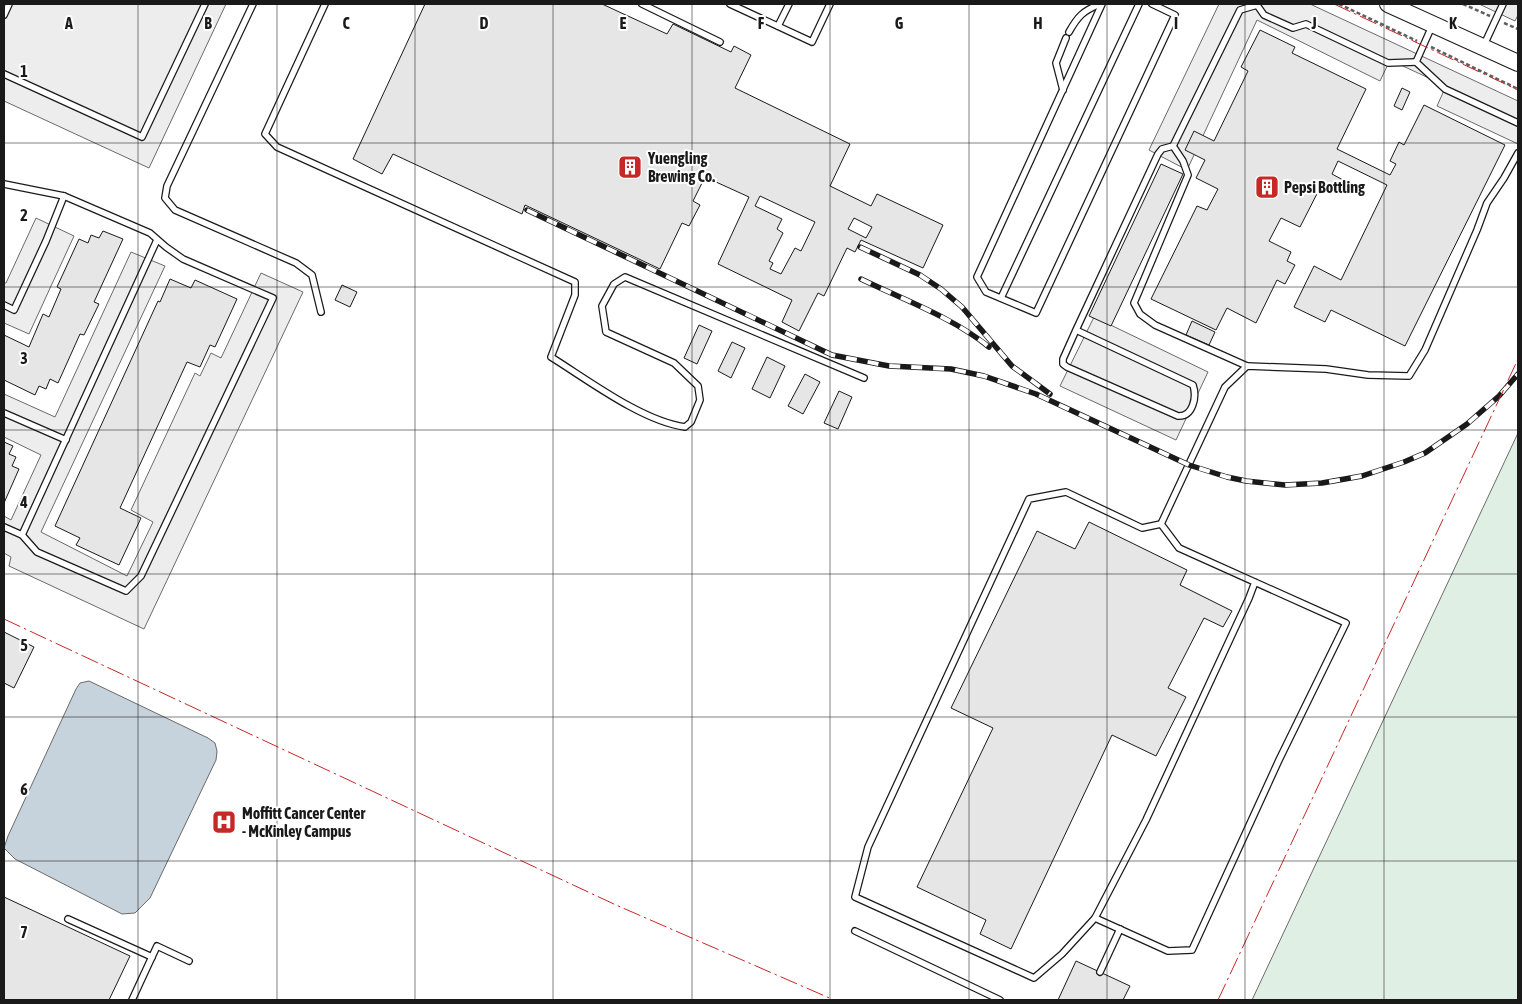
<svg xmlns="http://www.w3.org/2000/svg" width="1522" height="1004" font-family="'Asap Condensed',sans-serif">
	<rect width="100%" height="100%" fill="#fff"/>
	<polygon fill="#e0efe3" stroke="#6a6a6a" points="1518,433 1518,1000 1252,1000"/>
	<g fill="#ededed" stroke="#6a6a6a">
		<polygon points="8,4 226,4 149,168 4,101 4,13"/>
		<polygon points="1219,4 1310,4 1518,101 1518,144 1437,106 1446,86 1390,60 1380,81 1257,20 1187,170 1149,150"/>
		<polygon points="1479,4 1518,4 1518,15 1515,21"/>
		<polygon points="36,218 74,236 29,334 4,323 4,283 6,283"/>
		<polygon points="131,252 165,266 41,532 127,576 153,522 131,510 195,373 200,376 211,353 221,358 261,273 303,292 144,629 9,566 11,557 4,553 4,516 11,520 41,455 4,437 4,394 55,417"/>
		<polygon points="1094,317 1208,372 1176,440 1060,386"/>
	</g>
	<polygon fill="#c6d2dc" stroke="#6a6a6a" points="89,681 208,738 215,743 217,751 216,760 150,898 135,913 122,914 15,859 4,848 8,836 76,689 80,683"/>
	<g fill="#e6e6e6" stroke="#1a1a1a" fill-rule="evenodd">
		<path d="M425 4H602L667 34 673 24 731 52 734 46 751 55 735 88 850 144 830 186 871 206 877 194 943 225 923 268 861 240 855 252 847 248 824 296 818 293 799 331 782 322 792 300 718 264 749 197 705 177 693 201 700 205 689 226 682 223 660 269 525 205 522 214 393 154 382 174 353 159ZM760 196 815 222 801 251 795 248 781 274 770 269 773 263 769 261 783 233 777 229 782 219 755 206ZM854 218 872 227 866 238 848 229Z"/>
		<polygon points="1260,30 1295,47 1292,53 1366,89 1337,149 1390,175 1396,164 1390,161 1399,142 1404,145 1424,105 1505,145 1405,346 1331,310 1325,322 1294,307 1314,266 1341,280 1387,185 1338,161 1332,174 1343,180 1339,190 1323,182 1300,227 1281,218 1269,241 1291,252 1287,261 1295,265 1285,284 1277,280 1256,323 1227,308 1216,330 1151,299 1197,206 1207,210 1218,189 1196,178 1205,160 1185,150 1194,131 1214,141 1248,71 1241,67"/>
		<polygon points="1402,88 1410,92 1402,110 1394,106"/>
		<polygon points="1161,164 1183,174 1111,326 1089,316"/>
		<polygon points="103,231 123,239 94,302 99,304 84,335 80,334 58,383 50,379 46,389 39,386 35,395 4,380 4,335 29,347 43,314 49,317 61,289 57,287 79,239 88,243 91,235 99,238"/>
		<polygon points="170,279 191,288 195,280 237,299 215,347 210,345 200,367 187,362 120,508 141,518 119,565 76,545 80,538 55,526 158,301 160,302"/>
		<polygon points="342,285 357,292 350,307 335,300"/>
		<polygon points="1192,321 1215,332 1209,345 1186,335"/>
		<polygon points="699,325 712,331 697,364 684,358"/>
		<polygon points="732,342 745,348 731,378 718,371"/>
		<polygon points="767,357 785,366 770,398 752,389"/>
		<polygon points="805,374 820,382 803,414 788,406"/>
		<polygon points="839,391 852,397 838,429 824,423"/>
		<polygon points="4,442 13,446 9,454 16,457 12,466 19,469 4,503"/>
		<polygon points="1089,522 1187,570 1180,585 1232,611 1223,627 1204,618 1168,688 1186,697 1156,756 1112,735 1011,949 980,934 986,920 917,887 993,728 951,708 1037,531 1075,549"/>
		<polygon points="4,632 34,647 14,688 4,683"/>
		<polygon points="4,897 130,956 109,1000 4,1000"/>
		<polygon points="1076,961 1130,986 1123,1000 1058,1000"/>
	</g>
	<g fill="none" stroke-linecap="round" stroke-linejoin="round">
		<g stroke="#1a1a1a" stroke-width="8">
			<g id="lane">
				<polyline points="253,4 167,186 165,198 175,210 296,263 312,275 321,312"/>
				<path d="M325 4 265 134 277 147 575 282V295L551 357C588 380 642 421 685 427L691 422 700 400 698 386 674 363 606 332 602 306 614 284 625 277 864 378"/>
				<polyline points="642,4 720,42"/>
				<polyline points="730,4 812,42 830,4"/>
				<polyline points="1102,4 977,277 986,292 1036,313 1175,15 1152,4"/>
				<polyline points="4,15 9,4"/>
				<polyline points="778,26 789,4"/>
				<polyline points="1432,26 1416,62 1445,89 1518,123"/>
				<path d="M1069 32C1078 16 1083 11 1100 4"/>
				<polyline points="1484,45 1503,4"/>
				<polyline points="4,74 142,137 205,4"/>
				<polyline points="1063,90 1056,63 1066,38"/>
				<polyline points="1173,146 1183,161 1188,175 1134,303 1140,314 1155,325 1247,366"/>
				<polyline points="4,184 64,196 150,233 166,247 183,259 273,298 141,576 126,591 37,552 22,535 4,527"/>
				<polyline points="1001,298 1139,4"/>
				<polyline points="4,305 14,310 46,241 64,196"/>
				<path d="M1076 330 1193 385C1197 397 1193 417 1178 416L1067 367 1063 364V359L1076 330 1158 154 1162 149 1173 146 1240 10 1257 5 1264 15 1293 28 1306 24 1388 63 1416 62"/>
				<polyline points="4,413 66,440"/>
				<polyline points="22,535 157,240"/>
				<polyline points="1255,582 1249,598 1146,820 1095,918 1168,951 1192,950 1279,760 1346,623 1179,548 1161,524 1225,387 1247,366 1326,369 1368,375 1409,376 1425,350 1477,230 1487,203 1504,178 1518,153"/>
				<polyline points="1095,918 1062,954 1034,978 855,897 868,847 1029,499 1066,492 1142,528 1161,524"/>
				<polyline points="68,919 152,957"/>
				<polyline points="855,931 1000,1000"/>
				<polyline points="1100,972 1120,929"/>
				<polyline points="132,1000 157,946 189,961"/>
			</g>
		</g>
		<g stroke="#1a1a1a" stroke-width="18">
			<polyline id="secondary" points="1388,4 1518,63"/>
		</g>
		<g stroke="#5f5f5f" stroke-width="2.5" stroke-dasharray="4 2.5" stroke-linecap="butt">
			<polyline points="1339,4 1417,41"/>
			<polyline points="1463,4 1490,16"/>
			<polyline points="1504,23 1518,29"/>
			<polyline points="1431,47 1518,89"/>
		</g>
		<use href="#lane" stroke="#fff" stroke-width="5.5"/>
		<use href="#secondary" stroke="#fff" stroke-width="16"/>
		<g stroke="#1a1a1a" stroke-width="5.5">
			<g id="rail">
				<polyline points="527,210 832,355 889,366 951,369 984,376 1036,394 1189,465 1227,477 1246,481 1285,485 1322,483 1362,476 1404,462 1425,453 1467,424 1499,396 1518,374"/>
				<polyline points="860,247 920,275 941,289 962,307 1012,366 1050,394"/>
				<path d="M861 279C904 300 952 317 989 347"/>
			</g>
		</g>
		<use href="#rail" stroke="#fff" stroke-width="4" stroke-dasharray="11" stroke-linecap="butt"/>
		<g stroke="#c62828" stroke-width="1" stroke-dasharray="18 4 2.5 4" stroke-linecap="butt">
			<polyline points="1334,4 1518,90"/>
			<polyline points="4,619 616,905 834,1000"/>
			<polyline points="1218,1000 1518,359"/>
		</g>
	</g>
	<path fill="none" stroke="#1a1a1a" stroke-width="1" stroke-opacity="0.55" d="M138 4V1000M277 4V1000M415 4V1000M553 4V1000M692 4V1000M830 4V1000M969 4V1000M1107 4V1000M1245 4V1000M1384 4V1000M4 143H1518M4 287H1518M4 430H1518M4 574H1518M4 717H1518M4 861H1518"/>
	<defs>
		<g id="building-square" transform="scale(1.25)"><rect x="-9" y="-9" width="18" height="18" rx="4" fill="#c62828" stroke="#fff"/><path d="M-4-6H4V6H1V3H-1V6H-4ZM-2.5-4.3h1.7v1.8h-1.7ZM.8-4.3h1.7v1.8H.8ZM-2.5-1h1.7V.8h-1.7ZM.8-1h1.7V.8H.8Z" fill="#fff"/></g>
		<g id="hospital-square" transform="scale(1.25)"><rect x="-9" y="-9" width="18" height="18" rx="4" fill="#c62828" stroke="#fff"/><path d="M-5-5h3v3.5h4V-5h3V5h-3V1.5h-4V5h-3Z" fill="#fff"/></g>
	</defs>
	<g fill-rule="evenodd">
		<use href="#building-square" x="630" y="167"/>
		<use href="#building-square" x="1267" y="187"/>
		<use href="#hospital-square" x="224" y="822"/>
	</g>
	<g text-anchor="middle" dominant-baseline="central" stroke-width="4" stroke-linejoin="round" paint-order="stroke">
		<g font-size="16" font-weight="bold" fill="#1a1a1a" stroke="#fff" text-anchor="start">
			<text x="648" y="158">Yuengling<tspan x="648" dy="18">Brewing Co.</tspan></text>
			<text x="1284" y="187">Pepsi Bottling</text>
			<text x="242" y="813">Moffitt Cancer Center<tspan x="242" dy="18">- McKinley Campus</tspan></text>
		</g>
	</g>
	<g font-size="16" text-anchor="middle" font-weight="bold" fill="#1a1a1a" stroke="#fff" stroke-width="4" stroke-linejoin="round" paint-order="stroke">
		<text x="69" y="29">A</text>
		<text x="208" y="29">B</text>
		<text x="346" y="29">C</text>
		<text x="484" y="29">D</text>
		<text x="623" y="29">E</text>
		<text x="761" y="29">F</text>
		<text x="899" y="29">G</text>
		<text x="1038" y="29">H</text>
		<text x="1176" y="29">I</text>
		<text x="1314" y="29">J</text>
		<text x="1453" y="29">K</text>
		<text x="24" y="77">1</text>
		<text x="24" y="221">2</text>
		<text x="24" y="364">3</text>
		<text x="24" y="508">4</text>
		<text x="24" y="651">5</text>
		<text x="24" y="795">6</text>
		<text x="24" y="938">7</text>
	</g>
	<rect width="1522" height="1004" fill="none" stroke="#1a1a1a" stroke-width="10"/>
</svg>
